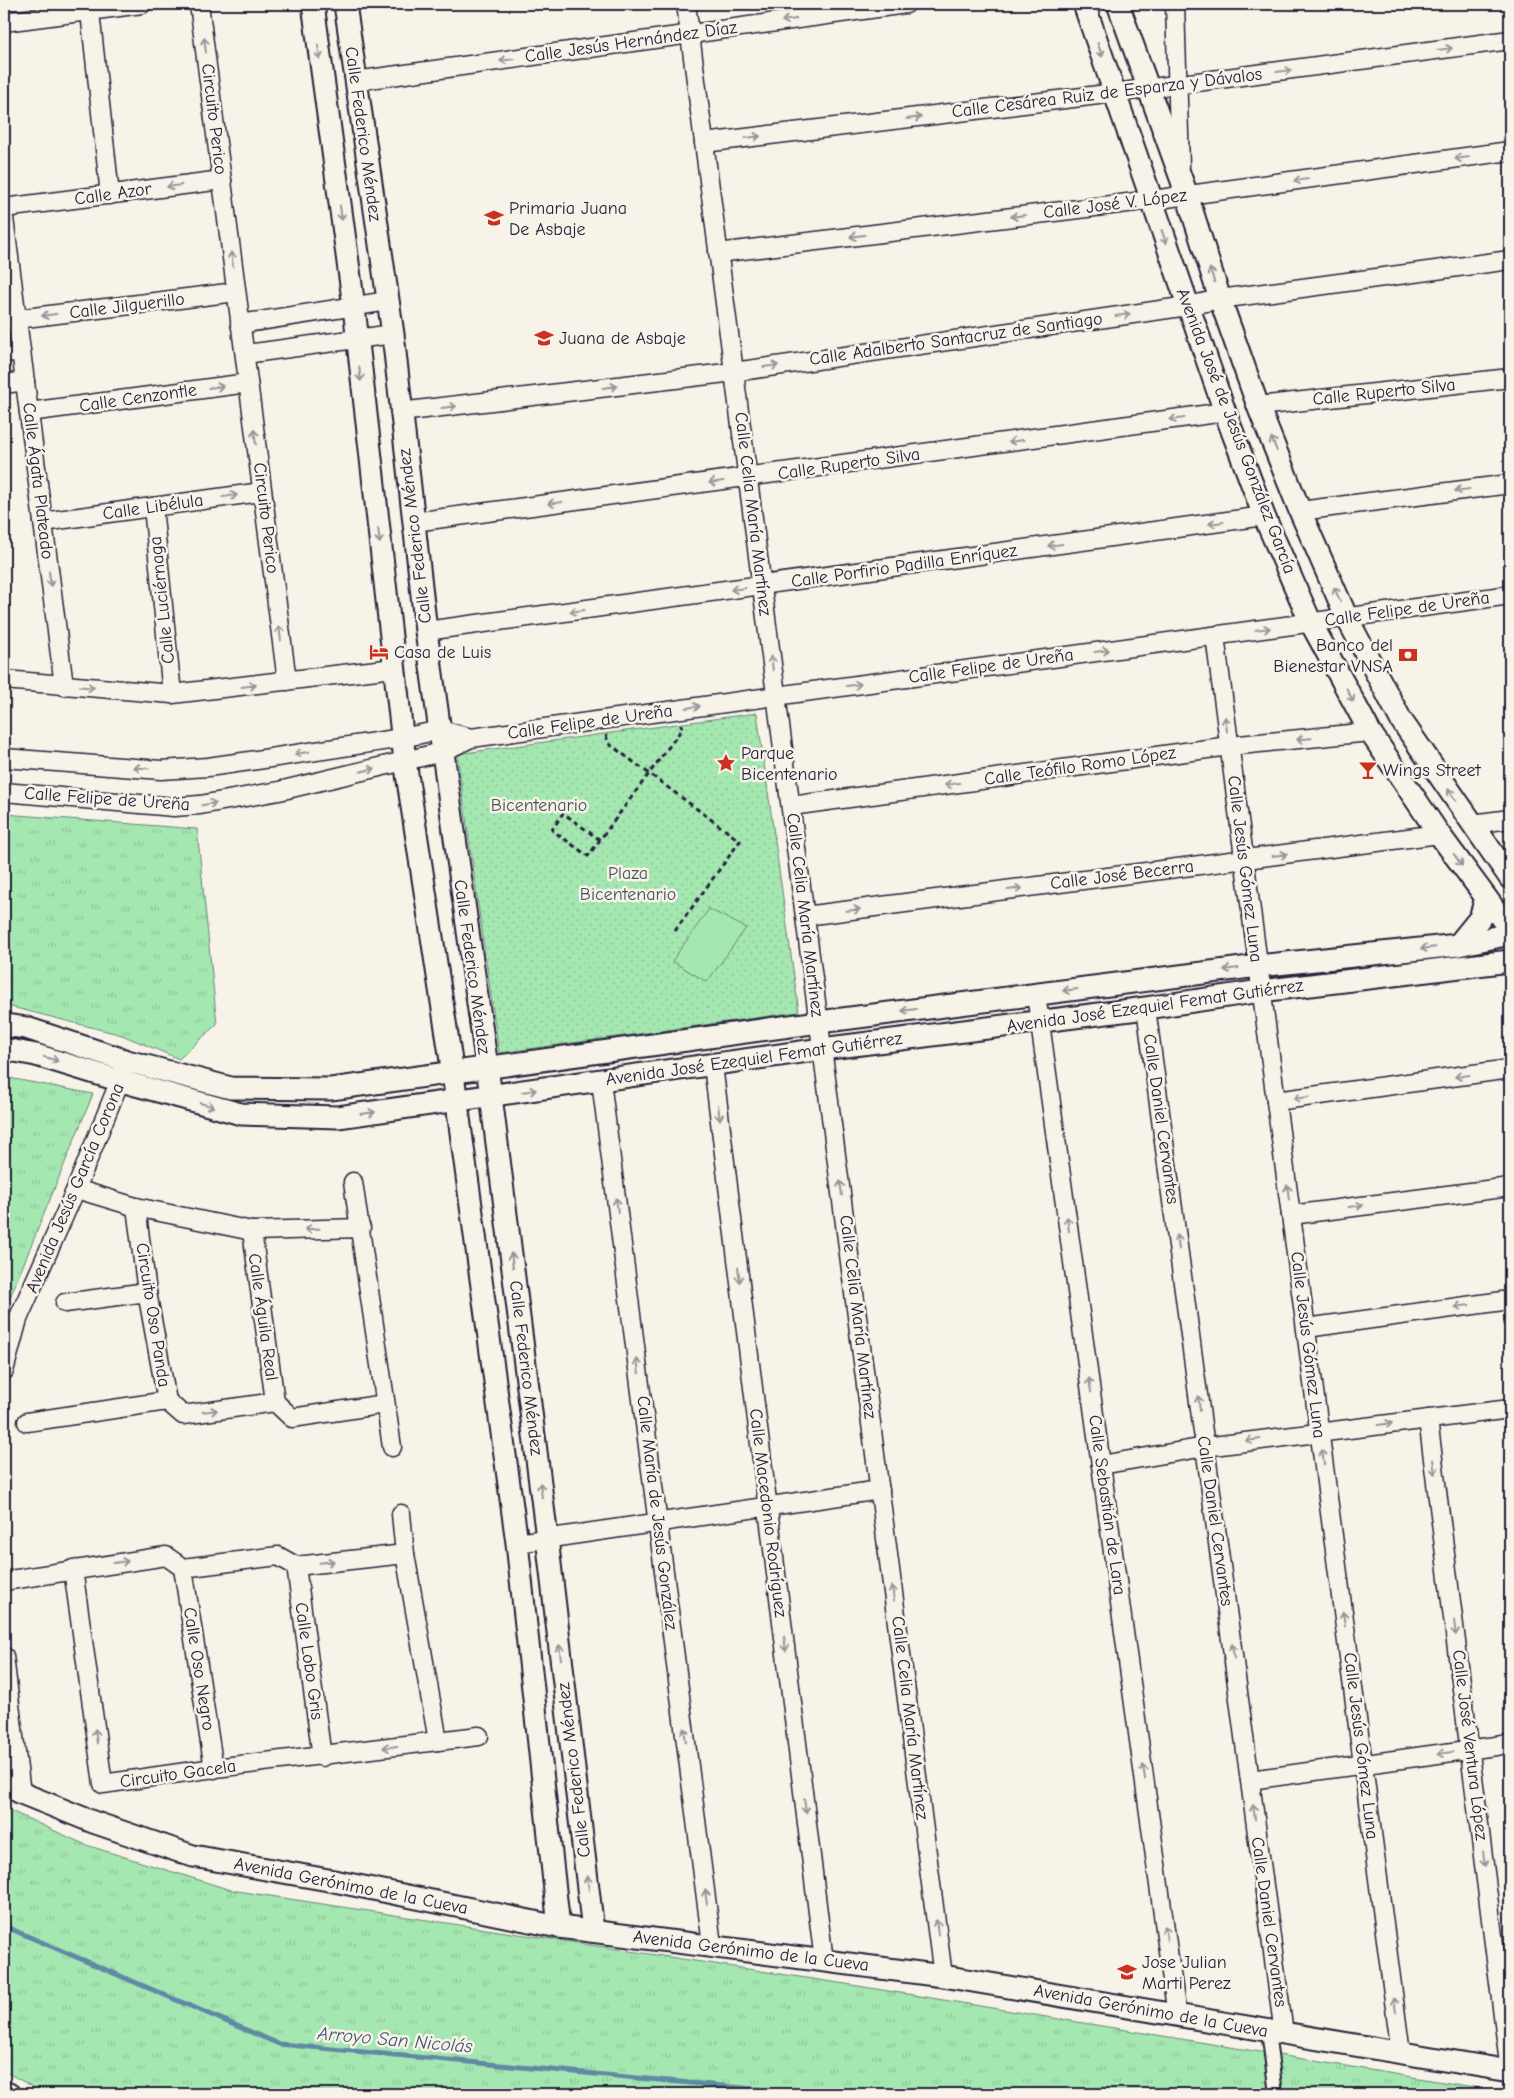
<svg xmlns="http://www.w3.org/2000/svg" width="1514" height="2098" font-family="'Comic Neue',sans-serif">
	<defs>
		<pattern id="grass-tufts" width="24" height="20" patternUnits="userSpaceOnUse" patternTransform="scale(1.25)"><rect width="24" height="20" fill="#a5e7b1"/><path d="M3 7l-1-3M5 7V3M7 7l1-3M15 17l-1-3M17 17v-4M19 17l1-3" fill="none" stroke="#8ec699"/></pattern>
		<pattern id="park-dots" width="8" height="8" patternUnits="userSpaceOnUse" patternTransform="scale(1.25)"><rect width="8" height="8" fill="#a5e7b1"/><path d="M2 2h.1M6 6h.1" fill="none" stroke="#8ec699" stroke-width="1.8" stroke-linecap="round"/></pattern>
	</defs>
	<rect width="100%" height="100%" fill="#f7f3e8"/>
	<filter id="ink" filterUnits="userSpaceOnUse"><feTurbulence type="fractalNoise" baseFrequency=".02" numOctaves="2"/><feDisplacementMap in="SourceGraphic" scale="10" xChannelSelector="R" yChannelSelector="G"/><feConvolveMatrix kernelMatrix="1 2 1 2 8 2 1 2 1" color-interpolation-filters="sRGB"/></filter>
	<g filter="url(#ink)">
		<g fill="url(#grass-tufts)" stroke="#648476">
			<polygon points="4,814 197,829 217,1024 179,1059 122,1035 4,1005"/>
			<polygon points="4,1077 93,1094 4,1312"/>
			<polygon points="4,1808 86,1845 231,1890 852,1985 1510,2093 1510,2094 46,2094 4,2071"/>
		</g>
		<polygon fill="url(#park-dots)" stroke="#648476" points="757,713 799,1012 499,1053 457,754"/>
		<polygon fill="#a5e7b1" stroke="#648476" points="709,909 746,928 707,982 672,961"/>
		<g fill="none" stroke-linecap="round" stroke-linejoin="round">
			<polyline stroke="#6189a5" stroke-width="5" points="4,1926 279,2044 806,2094"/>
			<g stroke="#22223b" stroke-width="16">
				<polyline id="pedestrian" points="1268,2031 1276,2094"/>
			</g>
			<g stroke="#22223b" stroke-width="21">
				<g id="minor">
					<polyline points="199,4 287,681"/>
					<polyline points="686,4 943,1976"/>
					<polyline points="1175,4 1180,166"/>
					<polyline points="90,12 110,195"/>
					<polyline points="4,22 142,4"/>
					<polyline points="355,81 906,4"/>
					<polyline points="704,143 1115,93 1510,40"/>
					<polyline points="4,208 222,180"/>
					<polyline points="4,218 64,686"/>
					<polyline points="718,253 1152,200 1510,151"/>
					<polyline points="17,319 236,292"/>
					<polyline points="240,324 388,301"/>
					<polyline points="4,353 21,351"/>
					<polyline points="246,354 393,334"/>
					<polyline points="4,384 25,381"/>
					<polyline points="1258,406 1510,378"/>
					<polyline points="29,412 248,383"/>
					<polyline points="400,412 734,372 1188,306 1220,299 1510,260"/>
					<polyline points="153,507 172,694"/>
					<polyline points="1300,511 1510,484"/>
					<polyline points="43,522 262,492"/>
					<polyline points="414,522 1225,412"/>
					<polyline points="426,631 1264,516"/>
					<polyline points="1215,636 1401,2054"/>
					<polyline points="4,680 172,694 394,668"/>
					<polyline points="4,758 161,770 208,767 257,760 402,738 440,730 471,738"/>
					<polyline points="4,792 174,807 200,805 279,791 442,752 471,738 1510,595"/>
					<polyline points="791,806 1229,746 1370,732"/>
					<polyline points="1472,824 1510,819"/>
					<polyline points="805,916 1439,834"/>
					<polyline points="1036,994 1177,2016"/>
					<polyline points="1146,1008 1284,2034"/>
					<polyline points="713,1065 824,1961"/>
					<polyline points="601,1081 712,1945"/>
					<polyline points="1276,1101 1510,1069"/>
					<polyline points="353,1182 392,1447"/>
					<polyline points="76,1189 136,1207 252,1231 361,1228"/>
					<polyline points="136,1207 147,1292 167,1401 183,1415 275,1402 292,1418 385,1404"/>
					<polyline points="1291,1215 1510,1187"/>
					<polyline points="252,1231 275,1402"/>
					<polyline points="65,1303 147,1292"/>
					<polyline points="1306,1328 1510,1300"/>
					<polyline points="4,1371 18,1319 76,1189 125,1068"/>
					<polyline points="1428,1419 1510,2071"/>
					<polyline points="27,1422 167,1401"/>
					<polyline points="1101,1465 1205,1447 1510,1409"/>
					<polyline points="401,1514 405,1554 438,1741"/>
					<polyline points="517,1543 880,1490"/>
					<polyline points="296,1566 322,1757"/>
					<polyline points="183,1568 214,1769"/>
					<polyline points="73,1569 103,1784 207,1769 479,1736"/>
					<polyline points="4,1581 166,1556 183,1568 278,1556 296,1566 405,1554"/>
					<polyline points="4,1656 21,1793"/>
					<polyline points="1250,1780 1510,1744"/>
				</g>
			</g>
			<g stroke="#22223b" stroke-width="25">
				<g id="tertiary">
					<polyline points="313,4 354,307 405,761 453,1074 517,1543 559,1927"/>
					<polyline points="345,4 393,334 426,631 491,1096 547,1538 593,1931"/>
					<polyline points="1084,4 1225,412 1264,516 1311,623 1370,732 1439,834 1510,930"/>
					<polyline points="1118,4 1187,195 1220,299 1258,406 1300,511 1347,618 1401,720 1510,878"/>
					<polyline points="1458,945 1480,918 1486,898"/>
					<polyline points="4,1025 26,1028 127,1061 231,1088 331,1089 819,1022 1258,966 1458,945 1510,934"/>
					<polyline points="4,1049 36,1055 121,1081 241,1114 338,1117 822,1049 1146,1008 1261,991 1510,961"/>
					<polyline points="4,1783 21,1793 93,1822 193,1856 334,1881 559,1927 943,1976 1510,2071"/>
					<polyline points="4,2092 9,2094"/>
				</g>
			</g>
			<g stroke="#22223b" stroke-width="3" stroke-dasharray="5 4" stroke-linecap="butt">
				<polyline points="606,735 608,743 740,841 675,931"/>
				<path d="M600 840 563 813 552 830 588 856C619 814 651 771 682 729L681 724"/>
			</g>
			<use href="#pedestrian" stroke="#f7f3e8" stroke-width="12"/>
			<use href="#minor" stroke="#f7f3e8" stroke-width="18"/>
			<use href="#tertiary" stroke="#f7f3e8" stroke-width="21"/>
		</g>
		<defs><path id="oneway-shaft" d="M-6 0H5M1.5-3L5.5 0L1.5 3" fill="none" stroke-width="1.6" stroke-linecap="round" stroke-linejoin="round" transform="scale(1.25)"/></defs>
		<g stroke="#97959a">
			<use href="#oneway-shaft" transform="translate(789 20) rotate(172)"/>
			<use href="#oneway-shaft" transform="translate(205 45) rotate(-97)"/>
			<use href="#oneway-shaft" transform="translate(1445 49) rotate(-8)"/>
			<use href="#oneway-shaft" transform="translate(1100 50) rotate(71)"/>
			<use href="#oneway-shaft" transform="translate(319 52) rotate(82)"/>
			<use href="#oneway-shaft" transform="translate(507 60) rotate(172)"/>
			<use href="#oneway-shaft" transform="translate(1284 71) rotate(-8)"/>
			<use href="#oneway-shaft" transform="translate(914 118) rotate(-7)"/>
			<use href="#oneway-shaft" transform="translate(753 137) rotate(-7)"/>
			<use href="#oneway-shaft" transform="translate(1462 158) rotate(172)"/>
			<use href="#oneway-shaft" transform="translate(1301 180) rotate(172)"/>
			<use href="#oneway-shaft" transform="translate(174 186) rotate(172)"/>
			<use href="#oneway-shaft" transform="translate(341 213) rotate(82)"/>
			<use href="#oneway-shaft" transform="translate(1018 216) rotate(173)"/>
			<use href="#oneway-shaft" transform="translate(857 236) rotate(173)"/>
			<use href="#oneway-shaft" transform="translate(1164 237) rotate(71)"/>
			<use href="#oneway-shaft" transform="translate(232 259) rotate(-97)"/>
			<use href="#oneway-shaft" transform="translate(1212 275) rotate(-108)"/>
			<use href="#oneway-shaft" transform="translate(49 315) rotate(173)"/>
			<use href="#oneway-shaft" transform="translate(1123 315) rotate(-8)"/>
			<use href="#oneway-shaft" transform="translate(771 366) rotate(-8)"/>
			<use href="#oneway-shaft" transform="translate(360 374) rotate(84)"/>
			<use href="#oneway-shaft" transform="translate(216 387) rotate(-8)"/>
			<use href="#oneway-shaft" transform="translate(610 387) rotate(-7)"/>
			<use href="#oneway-shaft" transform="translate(449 407) rotate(-7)"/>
			<use href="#oneway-shaft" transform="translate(1177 419) rotate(172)"/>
			<use href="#oneway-shaft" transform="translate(255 437) rotate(-97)"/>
			<use href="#oneway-shaft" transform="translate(1016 441) rotate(172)"/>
			<use href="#oneway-shaft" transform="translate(1274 444) rotate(-112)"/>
			<use href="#oneway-shaft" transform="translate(716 482) rotate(172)"/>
			<use href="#oneway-shaft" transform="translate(1462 490) rotate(172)"/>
			<use href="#oneway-shaft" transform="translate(230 496) rotate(-8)"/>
			<use href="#oneway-shaft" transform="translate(555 503) rotate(172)"/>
			<use href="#oneway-shaft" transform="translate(1216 523) rotate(172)"/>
			<use href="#oneway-shaft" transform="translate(379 536) rotate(84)"/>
			<use href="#oneway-shaft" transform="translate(1055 545) rotate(172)"/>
			<use href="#oneway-shaft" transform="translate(50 579) rotate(83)"/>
			<use href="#oneway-shaft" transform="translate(738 589) rotate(172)"/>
			<use href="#oneway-shaft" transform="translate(1337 594) rotate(-114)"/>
			<use href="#oneway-shaft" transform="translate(577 611) rotate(172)"/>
			<use href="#oneway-shaft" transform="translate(1263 629) rotate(-8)"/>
			<use href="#oneway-shaft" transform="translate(280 633) rotate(-97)"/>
			<use href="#oneway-shaft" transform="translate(1102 651) rotate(-8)"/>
			<use href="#oneway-shaft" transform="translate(772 663) rotate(-97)"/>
			<use href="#oneway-shaft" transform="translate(854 685) rotate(-8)"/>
			<use href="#oneway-shaft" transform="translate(249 686) rotate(-7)"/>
			<use href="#oneway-shaft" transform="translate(87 687) rotate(4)"/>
			<use href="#oneway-shaft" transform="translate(1350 695) rotate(62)"/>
			<use href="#oneway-shaft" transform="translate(693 707) rotate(-8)"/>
			<use href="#oneway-shaft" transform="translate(1226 724) rotate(-98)"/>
			<use href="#oneway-shaft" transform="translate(1304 739) rotate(175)"/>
			<use href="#oneway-shaft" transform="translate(302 753) rotate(171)"/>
			<use href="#oneway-shaft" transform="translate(141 768) rotate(-176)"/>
			<use href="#oneway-shaft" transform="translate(368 770) rotate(-13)"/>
			<use href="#oneway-shaft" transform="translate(952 784) rotate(172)"/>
			<use href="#oneway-shaft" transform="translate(1452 795) rotate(-124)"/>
			<use href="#oneway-shaft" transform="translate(209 804) rotate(-10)"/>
			<use href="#oneway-shaft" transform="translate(1280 855) rotate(-7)"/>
			<use href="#oneway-shaft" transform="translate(1458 860) rotate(54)"/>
			<use href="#oneway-shaft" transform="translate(1015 889) rotate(-7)"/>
			<use href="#oneway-shaft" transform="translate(853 910) rotate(-7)"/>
			<use href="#oneway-shaft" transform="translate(1428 948) rotate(174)"/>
			<use href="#oneway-shaft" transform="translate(1231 969) rotate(173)"/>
			<use href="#oneway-shaft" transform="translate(1070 990) rotate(173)"/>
			<use href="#oneway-shaft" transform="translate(909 1010) rotate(173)"/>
			<use href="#oneway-shaft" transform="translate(51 1059) rotate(17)"/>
			<use href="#oneway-shaft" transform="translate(1462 1076) rotate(172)"/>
			<use href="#oneway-shaft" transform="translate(529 1091) rotate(-8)"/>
			<use href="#oneway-shaft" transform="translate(1301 1098) rotate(172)"/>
			<use href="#oneway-shaft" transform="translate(207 1105) rotate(15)"/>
			<use href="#oneway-shaft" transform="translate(368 1113) rotate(-7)"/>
			<use href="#oneway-shaft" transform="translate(719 1113) rotate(83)"/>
			<use href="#oneway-shaft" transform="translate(841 1188) rotate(-97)"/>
			<use href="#oneway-shaft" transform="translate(1288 1192) rotate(-97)"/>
			<use href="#oneway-shaft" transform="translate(617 1205) rotate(-97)"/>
			<use href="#oneway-shaft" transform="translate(1356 1206) rotate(-7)"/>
			<use href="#oneway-shaft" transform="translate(1068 1224) rotate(-98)"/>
			<use href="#oneway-shaft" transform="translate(312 1229) rotate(178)"/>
			<use href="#oneway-shaft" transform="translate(1178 1242) rotate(-98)"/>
			<use href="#oneway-shaft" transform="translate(512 1260) rotate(-97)"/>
			<use href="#oneway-shaft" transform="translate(739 1275) rotate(83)"/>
			<use href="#oneway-shaft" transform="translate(1462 1306) rotate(172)"/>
			<use href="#oneway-shaft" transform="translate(638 1366) rotate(-97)"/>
			<use href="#oneway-shaft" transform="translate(1090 1385) rotate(-98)"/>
			<use href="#oneway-shaft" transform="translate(1199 1403) rotate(-98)"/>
			<use href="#oneway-shaft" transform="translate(210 1411) rotate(-8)"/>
			<use href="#oneway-shaft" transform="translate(1385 1424) rotate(-7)"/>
			<use href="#oneway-shaft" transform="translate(1253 1440) rotate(172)"/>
			<use href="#oneway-shaft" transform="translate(1323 1457) rotate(-98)"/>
			<use href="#oneway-shaft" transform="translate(1434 1467) rotate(83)"/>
			<use href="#oneway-shaft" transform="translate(541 1490) rotate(-97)"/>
			<use href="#oneway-shaft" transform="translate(121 1562) rotate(-8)"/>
			<use href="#oneway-shaft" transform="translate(327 1562) rotate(-6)"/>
			<use href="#oneway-shaft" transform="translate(893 1593) rotate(-97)"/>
			<use href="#oneway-shaft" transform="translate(1344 1619) rotate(-98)"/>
			<use href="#oneway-shaft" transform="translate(1455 1628) rotate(83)"/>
			<use href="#oneway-shaft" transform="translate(785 1644) rotate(83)"/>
			<use href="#oneway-shaft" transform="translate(1233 1651) rotate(-98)"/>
			<use href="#oneway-shaft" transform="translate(560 1652) rotate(-97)"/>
			<use href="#oneway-shaft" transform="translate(685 1735) rotate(-97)"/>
			<use href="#oneway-shaft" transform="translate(96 1736) rotate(-98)"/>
			<use href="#oneway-shaft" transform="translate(390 1747) rotate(172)"/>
			<use href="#oneway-shaft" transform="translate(1445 1753) rotate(172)"/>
			<use href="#oneway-shaft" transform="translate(1144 1772) rotate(-98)"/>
			<use href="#oneway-shaft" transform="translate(805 1806) rotate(83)"/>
			<use href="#oneway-shaft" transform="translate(1254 1812) rotate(-98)"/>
			<use href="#oneway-shaft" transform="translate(1484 1859) rotate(83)"/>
			<use href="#oneway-shaft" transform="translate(588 1883) rotate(-97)"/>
			<use href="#oneway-shaft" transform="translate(706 1897) rotate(-97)"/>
			<use href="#oneway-shaft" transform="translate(937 1927) rotate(-97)"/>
			<use href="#oneway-shaft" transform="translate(1166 1933) rotate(-98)"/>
			<use href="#oneway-shaft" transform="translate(1395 2005) rotate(-97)"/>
		</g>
	</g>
	<defs>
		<g id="school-bare" transform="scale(1.5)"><path d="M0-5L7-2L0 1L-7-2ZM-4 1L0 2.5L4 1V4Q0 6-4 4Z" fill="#c8321e" stroke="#f7f3e8" stroke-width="2.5" paint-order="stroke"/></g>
		<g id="hotel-bare" transform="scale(1.5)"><path d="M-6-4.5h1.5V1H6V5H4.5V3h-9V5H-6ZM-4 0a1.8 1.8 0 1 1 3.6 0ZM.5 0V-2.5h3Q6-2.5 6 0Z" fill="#c8321e" stroke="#f7f3e8" stroke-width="2.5" paint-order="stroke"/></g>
		<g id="bank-bare" transform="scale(1.5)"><path d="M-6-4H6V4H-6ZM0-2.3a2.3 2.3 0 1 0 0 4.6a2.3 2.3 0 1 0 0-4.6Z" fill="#c8321e" stroke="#f7f3e8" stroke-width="2.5" paint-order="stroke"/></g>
		<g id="sight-bare" transform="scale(1.5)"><path d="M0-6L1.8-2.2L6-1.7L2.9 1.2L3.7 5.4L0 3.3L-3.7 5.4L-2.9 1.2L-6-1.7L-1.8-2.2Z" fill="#c8321e" stroke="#f7f3e8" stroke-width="2.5" paint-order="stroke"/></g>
		<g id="bar-bare" transform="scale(1.5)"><path d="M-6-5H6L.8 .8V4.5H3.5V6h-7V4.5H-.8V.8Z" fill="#c8321e" stroke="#f7f3e8" stroke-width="2.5" paint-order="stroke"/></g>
	</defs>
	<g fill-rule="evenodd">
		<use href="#school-bare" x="494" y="218"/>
		<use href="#school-bare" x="544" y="338"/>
		<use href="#hotel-bare" x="379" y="652"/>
		<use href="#bank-bare" x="1408" y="655"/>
		<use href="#sight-bare" x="726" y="763"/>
		<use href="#bar-bare" x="1368" y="770"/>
		<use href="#school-bare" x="1127" y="1972"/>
	</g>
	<g text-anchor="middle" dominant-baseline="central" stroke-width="5" stroke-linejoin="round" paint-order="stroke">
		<g font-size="18" fill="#22223b" stroke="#f7f3e8">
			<text transform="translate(631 42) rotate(-8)">Calle Jesús Hernández Díaz</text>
			<text transform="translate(1107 93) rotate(-7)">Calle Cesárea Ruiz de Esparza y Dávalos</text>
			<text transform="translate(214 119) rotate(83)">Circuito Perico</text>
			<text transform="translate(363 134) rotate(82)">Calle Federico Méndez</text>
			<text transform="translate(113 194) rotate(-8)">Calle Azor</text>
			<text transform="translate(1115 204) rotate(-7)">Calle José V. López</text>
			<text transform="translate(127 306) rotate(-7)">Calle Jilguerillo</text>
			<text transform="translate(956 339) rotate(-8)">Calle Adalberto Santacruz de Santiago</text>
			<text transform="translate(1384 392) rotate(-6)">Calle Ruperto Silva</text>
			<text transform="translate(138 398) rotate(-8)">Calle Cenzontle</text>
			<text transform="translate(1236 431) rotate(69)">Avenida José de Jesús González García</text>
			<text transform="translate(849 464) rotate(-8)">Calle Ruperto Silva</text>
			<text transform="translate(38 481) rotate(83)">Calle Ágata Plateado</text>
			<text transform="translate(153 507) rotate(-8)">Calle Libélula</text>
			<text transform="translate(753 514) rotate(83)">Calle Celia María Martínez</text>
			<text transform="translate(266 518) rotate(83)">Circuito Perico</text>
			<text transform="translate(415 536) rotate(-97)">Calle Federico Méndez</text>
			<text transform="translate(904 566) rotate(-8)">Calle Porfirio Padilla Enríquez</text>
			<text transform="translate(162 600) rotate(-96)">Calle Luciérnaga</text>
			<text transform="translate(1407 609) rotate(-8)">Calle Felipe de Ureña</text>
			<text transform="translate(991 666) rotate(-8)">Calle Felipe de Ureña</text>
			<text transform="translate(590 722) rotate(-8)">Calle Felipe de Ureña</text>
			<text transform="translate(1080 766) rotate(-8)">Calle Teófilo Romo López</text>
			<text transform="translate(107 799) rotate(4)">Calle Felipe de Ureña</text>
			<text transform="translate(1245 869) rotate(83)">Calle Jesús Gómez Luna</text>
			<text transform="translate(1122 875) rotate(-7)">Calle José Becerra</text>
			<text transform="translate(805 915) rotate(83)">Calle Celia María Martínez</text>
			<text transform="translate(472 967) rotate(82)">Calle Federico Méndez</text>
			<text transform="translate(1155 1006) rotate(-8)">Avenida José Ezequiel Femat Gutiérrez</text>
			<text transform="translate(754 1059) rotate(-8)">Avenida José Ezequiel Femat Gutiérrez</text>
			<text transform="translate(1161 1119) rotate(82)">Calle Daniel Cervantes</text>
			<text transform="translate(75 1188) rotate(-67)">Avenida Jesús García Corona</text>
			<text transform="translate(153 1315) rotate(81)">Circuito Oso Panda</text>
			<text transform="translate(263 1317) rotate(82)">Calle Águila Real</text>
			<text transform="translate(858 1317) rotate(83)">Calle Celia María Martínez</text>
			<text transform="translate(1308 1345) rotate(83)">Calle Jesús Gómez Luna</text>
			<text transform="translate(526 1368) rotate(83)">Calle Federico Méndez</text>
			<text transform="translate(1107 1505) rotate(82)">Calle Sebastián de Lara</text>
			<text transform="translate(657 1513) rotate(83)">Calle María de Jesús González</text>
			<text transform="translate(768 1513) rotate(83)">Calle Macedonio Rodríguez</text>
			<text transform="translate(1215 1521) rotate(82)">Calle Daniel Cervantes</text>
			<text transform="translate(309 1661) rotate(82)">Calle Lobo Gris</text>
			<text transform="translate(199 1669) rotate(81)">Calle Oso Negro</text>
			<text transform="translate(910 1718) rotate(83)">Calle Celia María Martínez</text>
			<text transform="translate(1470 1745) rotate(83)">Calle José Ventura López</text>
			<text transform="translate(1361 1746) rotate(83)">Calle Jesús Gómez Luna</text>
			<text transform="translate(574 1770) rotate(-97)">Calle Federico Méndez</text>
			<text transform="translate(178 1774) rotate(-8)">Circuito Gacela</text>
			<text transform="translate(351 1886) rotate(11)">Avenida Gerónimo de la Cueva</text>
			<text transform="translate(1269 1922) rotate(82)">Calle Daniel Cervantes</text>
			<text transform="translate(751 1951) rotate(7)">Avenida Gerónimo de la Cueva</text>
			<text transform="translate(1151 2011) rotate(10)">Avenida Gerónimo de la Cueva</text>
		</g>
		<g font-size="18" fill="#22223b" stroke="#f7f3e8" text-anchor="start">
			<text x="509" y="208">Primaria Juana<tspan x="509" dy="21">De Asbaje</tspan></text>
			<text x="559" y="338">Juana de Asbaje</text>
			<text x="1393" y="645" text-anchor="end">Banco del<tspan x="1393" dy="21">Bienestar VNSA</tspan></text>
			<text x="394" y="652">Casa de Luis</text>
			<text x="741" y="753">Parque<tspan x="741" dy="21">Bicentenario</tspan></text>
			<text x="1383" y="770">Wings Street</text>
			<text x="1142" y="1962">Jose Julian<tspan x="1142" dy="21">Marti Perez</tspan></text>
		</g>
		<g font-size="18" fill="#435358" stroke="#f7f3e8">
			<text x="539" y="805">Bicentenario</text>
			<text x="628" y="873">Plaza<tspan x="628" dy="21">Bicentenario</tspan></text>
		</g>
		<g font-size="19" font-style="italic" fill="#425570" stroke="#f7f3e8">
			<text transform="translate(395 2040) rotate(5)">Arroyo San Nicolás</text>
		</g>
	</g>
	<rect width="1514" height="2098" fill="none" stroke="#f7f3e8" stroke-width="20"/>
	<rect x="10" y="10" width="1494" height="2078" fill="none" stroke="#22223b" stroke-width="2" filter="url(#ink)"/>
</svg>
